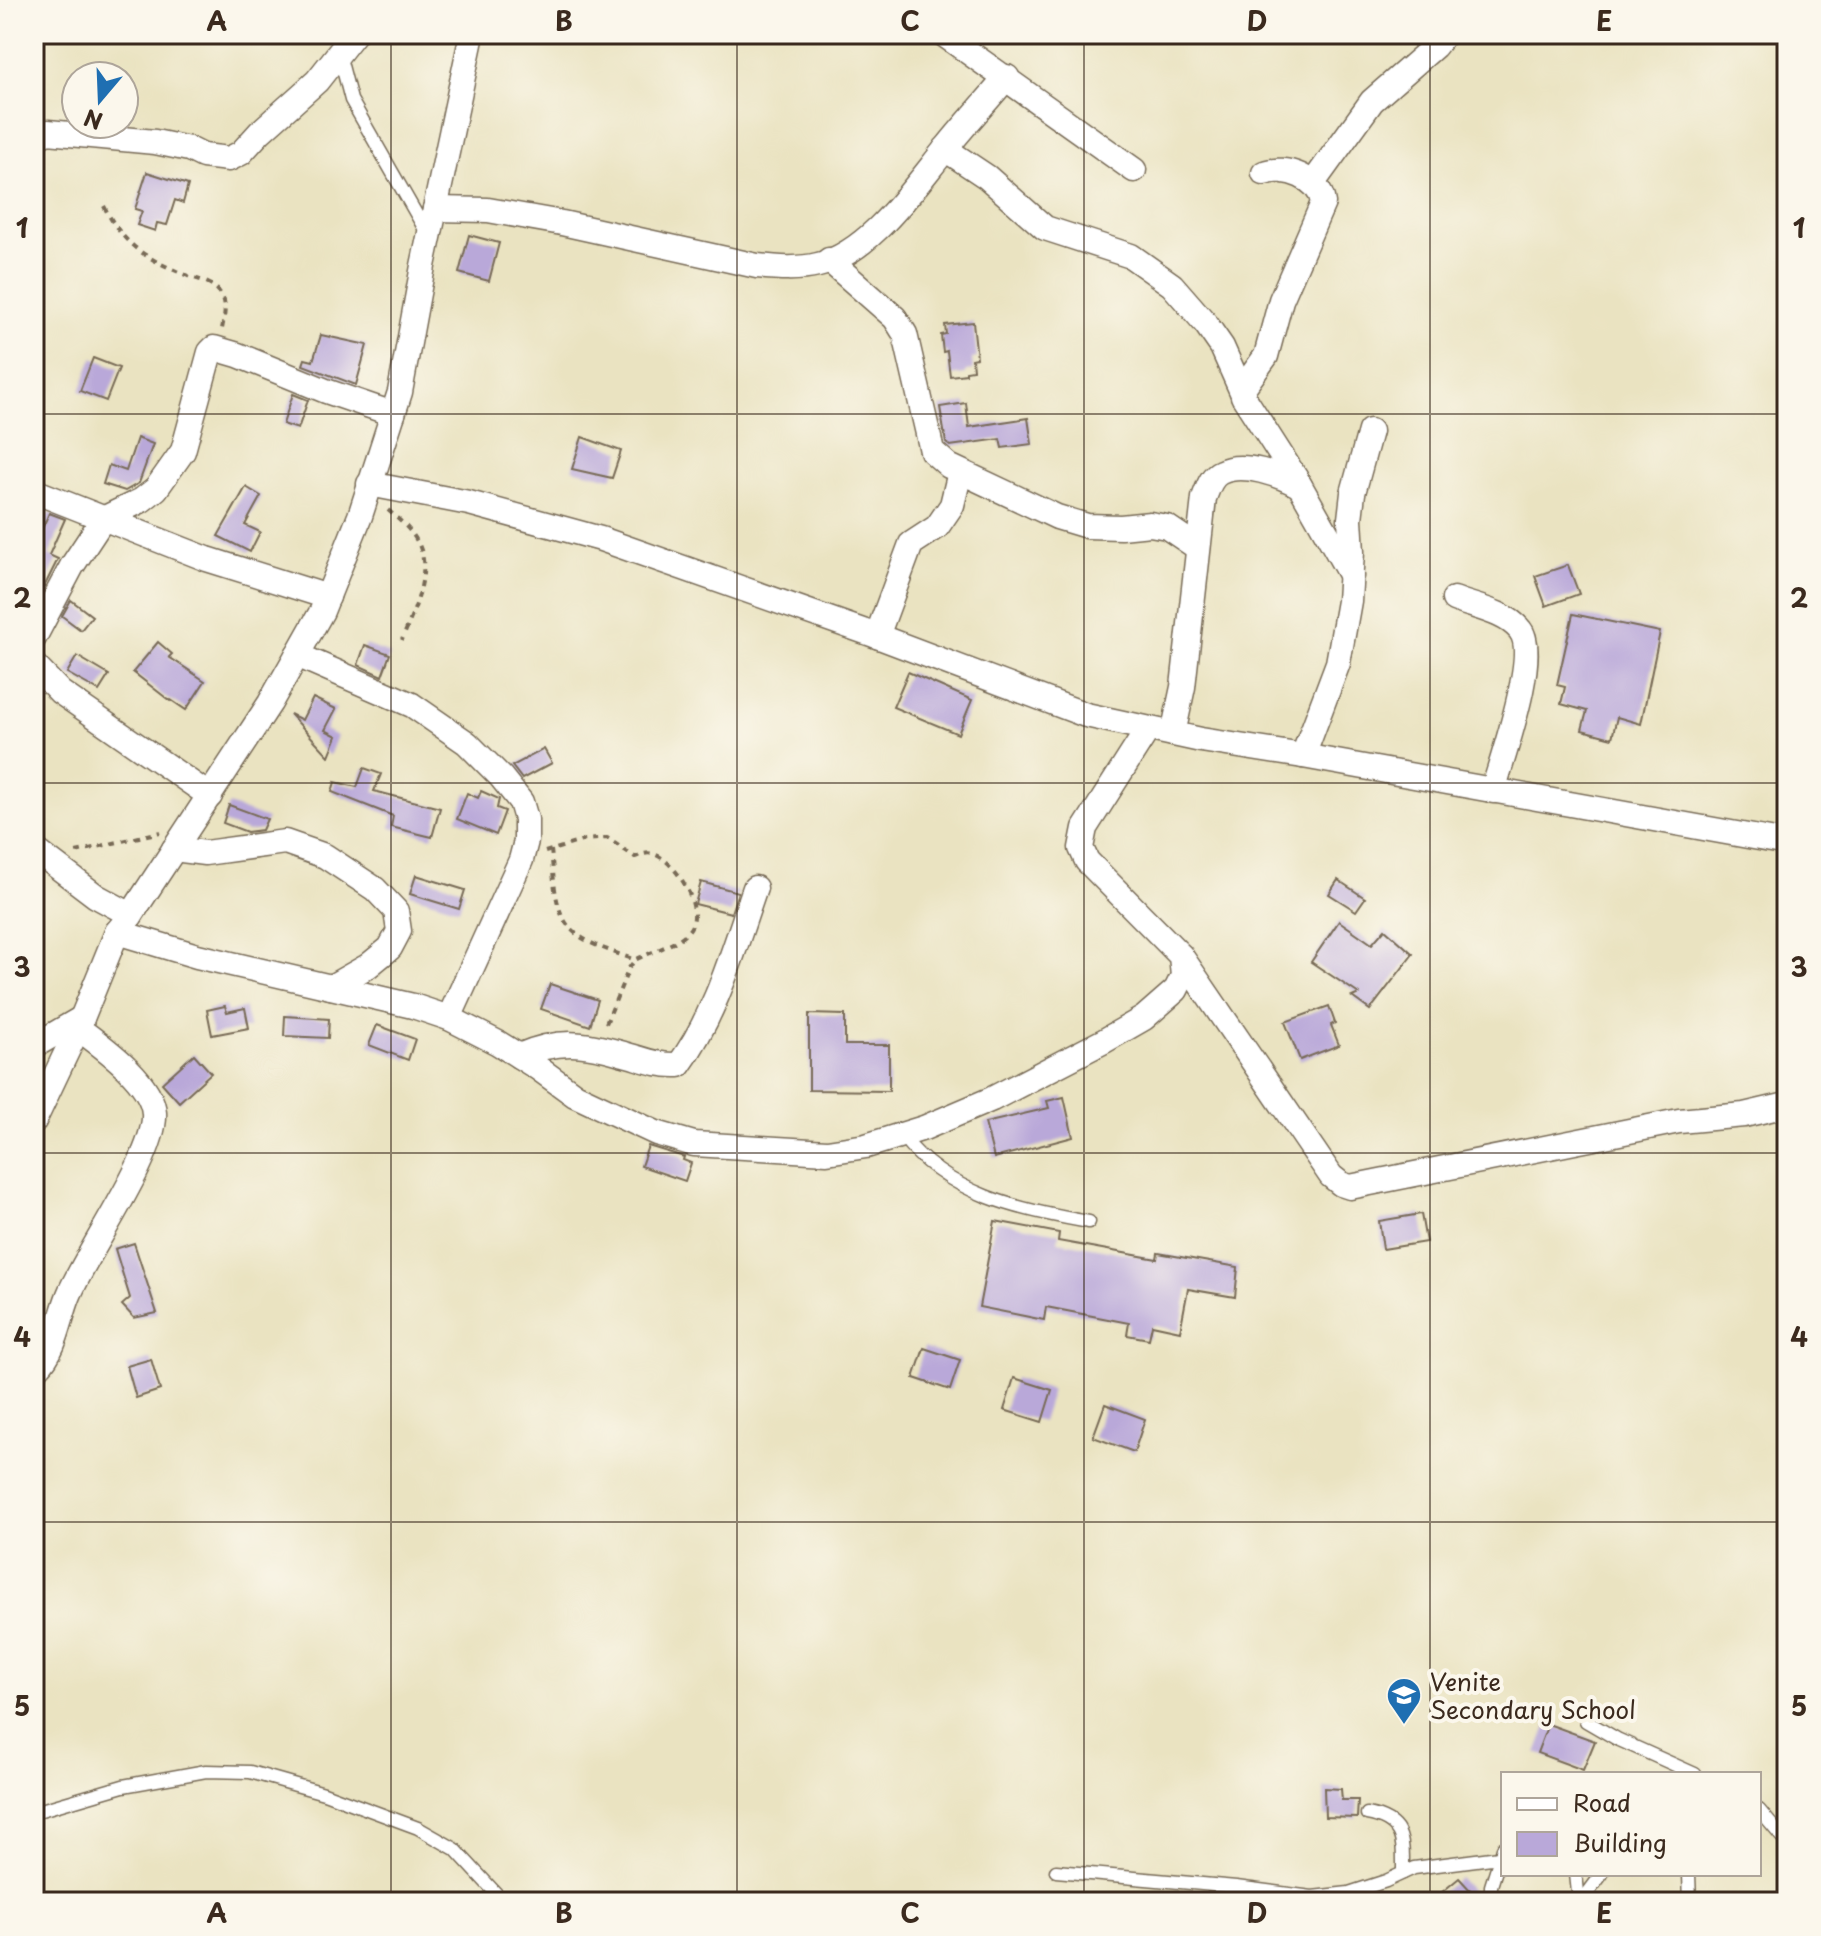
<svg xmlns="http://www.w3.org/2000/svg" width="1821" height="1936" font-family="'Playpen Sans',sans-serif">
	<rect width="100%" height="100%" fill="#fbf7ec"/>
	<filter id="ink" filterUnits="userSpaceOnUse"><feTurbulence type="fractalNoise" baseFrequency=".0125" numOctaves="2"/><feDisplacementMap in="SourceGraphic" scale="16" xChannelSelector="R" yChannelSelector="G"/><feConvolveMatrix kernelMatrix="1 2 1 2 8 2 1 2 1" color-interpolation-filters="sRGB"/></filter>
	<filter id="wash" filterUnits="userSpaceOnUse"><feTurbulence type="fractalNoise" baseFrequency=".006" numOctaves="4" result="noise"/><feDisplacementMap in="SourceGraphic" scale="32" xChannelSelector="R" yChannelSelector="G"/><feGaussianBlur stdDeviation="1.8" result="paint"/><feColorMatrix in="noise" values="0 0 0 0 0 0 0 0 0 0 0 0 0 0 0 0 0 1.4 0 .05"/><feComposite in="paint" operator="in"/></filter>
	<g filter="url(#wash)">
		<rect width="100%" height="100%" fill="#eae3c1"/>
		<g id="blocks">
			<g fill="#b9a8d9">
				<polygon points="147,172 188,185 183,203 175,200 167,225 157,223 155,231 137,225 142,211 135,209"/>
				<polygon points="469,235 499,243 489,281 459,273"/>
				<polygon points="973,322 977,358 972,359 973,370 966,371 966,374 950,376 947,351 943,352 941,335 946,334 945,325"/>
				<polygon points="321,335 367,345 356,385 303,365 305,359 313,361"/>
				<polygon points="93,358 119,368 106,401 80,391"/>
				<polygon points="293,394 308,400 298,429 283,424"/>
				<polygon points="966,403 969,427 1028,418 1032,444 1002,448 1000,439 950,446 946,443 940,407"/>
				<polygon points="582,437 621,451 612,478 572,469"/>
				<polygon points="137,438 153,444 139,483 125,491 103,484 109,465 126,471"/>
				<polygon points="246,487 261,496 245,525 260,532 250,552 218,536"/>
				<polygon points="49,513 65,519 49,555 58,559 38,599 34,598 34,547"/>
				<polygon points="1568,565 1579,594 1546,606 1535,576"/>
				<polygon points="71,600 92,616 81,630 62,616"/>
				<polygon points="1573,614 1660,632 1641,724 1617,717 1612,738 1582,730 1587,711 1561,704 1565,687 1557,685"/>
				<polygon points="158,642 172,654 169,657 205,681 186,710 171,700 170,701 133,672"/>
				<polygon points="365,645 390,654 382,676 358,665"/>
				<polygon points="77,656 109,675 99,691 67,673"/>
				<polygon points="908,672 972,700 958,734 893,707"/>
				<polygon points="313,698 336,709 325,730 337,736 329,756 290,714 302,720"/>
				<polygon points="544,749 552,763 522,779 512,766"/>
				<polygon points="364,768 381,774 374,791 440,808 432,837 391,827 393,816 332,792 335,782 357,787"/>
				<polygon points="481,791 499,799 497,808 505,811 496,835 457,819 467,793 478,798"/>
				<polygon points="229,805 267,819 262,830 247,832 223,823"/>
				<polygon points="416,875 465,890 459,909 410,894"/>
				<polygon points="1338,880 1365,898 1356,911 1329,894"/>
				<polygon points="701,882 738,892 731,913 695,904"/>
				<polygon points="1339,921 1372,944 1385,929 1413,954 1370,1010 1352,997 1359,994 1311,962"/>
				<polygon points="550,984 598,1000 590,1026 541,1009"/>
				<polygon points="225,1006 227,1012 245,1008 249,1028 212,1035 207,1010"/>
				<polygon points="1329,1006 1335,1023 1331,1025 1339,1045 1300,1060 1285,1022"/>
				<polygon points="809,1014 845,1015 845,1045 889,1045 889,1091 809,1090"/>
				<polygon points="285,1016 329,1019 328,1038 284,1036"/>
				<polygon points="377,1025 415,1039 408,1060 369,1045"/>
				<polygon points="194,1054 211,1073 179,1102 162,1083"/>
				<polygon points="1064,1097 1073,1137 994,1158 985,1123 1049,1108 1047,1101"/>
				<polygon points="648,1146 684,1157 683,1160 691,1163 685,1181 641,1166"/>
				<polygon points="1421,1214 1426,1242 1383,1249 1379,1221"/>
				<polygon points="995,1221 1059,1233 1058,1241 1157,1259 1158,1253 1238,1267 1235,1297 1188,1289 1180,1331 1152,1325 1149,1339 1127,1335 1129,1323 1046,1307 1044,1320 979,1307"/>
				<polygon points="134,1243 157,1313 134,1318 122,1305 130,1298 115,1249"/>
				<polygon points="924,1348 960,1360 950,1390 914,1378"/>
				<polygon points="151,1359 160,1390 136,1398 127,1366"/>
				<polygon points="1014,1378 1052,1390 1042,1422 1004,1410"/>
				<polygon points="1105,1404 1145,1419 1134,1452 1093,1437"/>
				<polygon points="1548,1724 1595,1741 1583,1770 1537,1753"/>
				<polygon points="1324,1788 1341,1789 1342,1800 1358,1800 1357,1818 1325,1817"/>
				<polygon points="1459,1878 1471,1891 1458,1902 1430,1902"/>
			</g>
		</g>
	</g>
	<g filter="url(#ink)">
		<use href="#blocks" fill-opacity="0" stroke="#786b57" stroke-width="2"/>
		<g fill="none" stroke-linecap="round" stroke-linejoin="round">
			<g stroke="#786b57" stroke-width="15">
				<g id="service">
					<polyline points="339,54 351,100 427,233"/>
					<path d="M902 1136C947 1194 1019 1210 1089 1222"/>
					<polyline points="1586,1721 1617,1739 1695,1774"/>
					<polyline points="1759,1810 1787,1843"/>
					<polyline points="34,1812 123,1786 206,1771 250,1772 324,1793 418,1828 455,1849 504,1902"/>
					<path d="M1367 1814C1405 1821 1403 1840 1403 1873"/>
					<polyline points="1056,1871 1236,1887 1312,1897 1349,1893 1386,1881 1414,1868 1499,1857"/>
					<polyline points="1576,1874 1579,1902"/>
					<polyline points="1689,1874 1690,1902"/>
					<polyline points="1491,1902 1491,1886 1503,1848"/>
					<polyline points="1581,1902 1602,1874"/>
				</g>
			</g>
			<g stroke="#786b57" stroke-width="27">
				<g id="minor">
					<polyline points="943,34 1134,170"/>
					<polyline points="34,138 48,132 155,142 189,149 203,156 229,159 241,153 260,132 317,81 354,34"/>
					<polyline points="945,149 987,177 1045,228 1131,256 1172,285 1206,324 1222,347 1242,392"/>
					<path d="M1264 173C1285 165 1320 178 1323 203L1281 300 1266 356 1243 388V396L1295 477 1351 576"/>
					<polyline points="1313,183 1372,101 1435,46 1444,34"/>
					<path d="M435 209 488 210 562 223 757 266C777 268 798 270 818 265 870 253 914 187 947 147 966 123 987 101 1007 77"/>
					<polyline points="829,260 895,318 905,334 932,451 949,466 1057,517 1087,526 1121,527 1150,524 1167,527 1198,548"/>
					<polyline points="369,484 469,503 601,539 877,636 1086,715 1201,740 1303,756 1787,843"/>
					<polyline points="34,491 207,559 328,597"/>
					<path d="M1454 599C1474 607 1506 612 1520 630 1540 654 1501 761 1493 791"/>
					<polyline points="877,636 911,544 937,527 952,505 960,472"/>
					<polyline points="34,638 72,566 103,519 142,500 156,489 183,451 210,352 214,348 238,355 326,391 393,414"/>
					<polyline points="297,655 412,705 467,743 501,777 521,802 526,819 526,841 521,860 449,1018"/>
					<polyline points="34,665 60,692 210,796"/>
					<path d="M1173 734 1183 687 1204 498C1208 488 1211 476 1221 472 1243 461 1280 475 1300 486"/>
					<polyline points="1303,756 1338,663 1349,601 1352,552 1350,519 1353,493 1370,431"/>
					<polyline points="34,849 96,896 131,915"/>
					<polyline points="174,849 205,853 285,842 325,856 375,889 396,911 399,931 390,948 368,966 331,987"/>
					<polyline points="117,932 197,956 413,1006 449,1018 498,1043 538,1068 575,1095 656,1133 694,1144 827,1152 866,1146 924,1128 992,1099 1104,1041 1144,1018 1176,990 1183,976 1181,956 1087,861 1081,848 1085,828 1148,729"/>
					<polyline points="1181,956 1331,1176 1341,1184 1350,1187 1679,1121 1744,1115 1787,1105"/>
					<polyline points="34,1046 82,1018"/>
					<path d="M519 1056C558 1039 584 1042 624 1054 643 1059 658 1066 679 1065 717 1013 734 948 755 888"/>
					<polyline points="34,1121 78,1028 117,932 131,915 270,703 322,611 360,516 400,392 423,266 472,34"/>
					<path d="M34 1367H38C57 1348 59 1319 69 1295 87 1251 157 1154 154 1113 152 1081 102 1046 78 1028"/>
				</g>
			</g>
			<g stroke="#786b57" stroke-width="4" stroke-dasharray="6 6" stroke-linecap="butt">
				<path d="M104 206C124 247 146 258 188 276 199 280 213 282 220 293 228 302 224 318 222 329"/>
				<path d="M388 510C399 520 411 529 418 543 433 571 413 613 402 640"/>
				<path d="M551 850C554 874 553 912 572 930 587 945 615 952 635 960"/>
				<polyline points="76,852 160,832"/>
				<path d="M545 852 585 840 607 838 635 857C641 855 646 852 653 854 674 859 702 904 692 925 684 943 652 951 635 960L629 968 605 1026"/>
			</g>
			<use href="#service" stroke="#fff" stroke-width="12"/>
			<use href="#minor" stroke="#fff" stroke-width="24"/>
		</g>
	</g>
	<path fill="none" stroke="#3b2a1e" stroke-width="2" stroke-opacity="0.55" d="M391 34V1902M737 34V1902M1084 34V1902M1430 34V1902M34 414H1787M34 783H1787M34 1153H1787M34 1522H1787"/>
	<defs>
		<g id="school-pin" transform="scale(1.8)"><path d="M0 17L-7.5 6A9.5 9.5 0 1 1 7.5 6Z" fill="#1f6fb2" stroke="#fbf7ec"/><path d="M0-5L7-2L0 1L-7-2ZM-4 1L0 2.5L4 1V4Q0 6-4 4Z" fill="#fff"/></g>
	</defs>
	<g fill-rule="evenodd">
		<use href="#school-pin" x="1404" y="1695"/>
	</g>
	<g text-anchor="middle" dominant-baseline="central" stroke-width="8" stroke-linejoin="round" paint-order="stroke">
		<g font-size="24" fill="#3b2a1e" stroke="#fbf7ec" text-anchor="start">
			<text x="1430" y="1681">Venite<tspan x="1430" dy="28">Secondary School</tspan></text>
		</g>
	</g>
	<rect width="1821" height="1936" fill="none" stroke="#fbf7ec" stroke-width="88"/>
	<rect x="1501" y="1772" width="260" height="104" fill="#fbf7ec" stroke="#aea59a" stroke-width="2"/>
	<rect x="1517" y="1798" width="40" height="12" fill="#ffffff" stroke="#aea59a" stroke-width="2"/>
	<text x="1573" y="1812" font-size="24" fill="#3b2a1e">Road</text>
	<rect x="1517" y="1832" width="40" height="24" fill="#b9a8d9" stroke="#aea59a" stroke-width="2"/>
	<text x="1573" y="1852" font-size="24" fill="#3b2a1e">Building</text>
	<g transform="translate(100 100) rotate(199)"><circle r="38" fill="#fbf7ec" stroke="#aea59a" stroke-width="2"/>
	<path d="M0-6L14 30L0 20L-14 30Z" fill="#1f6fb2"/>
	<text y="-12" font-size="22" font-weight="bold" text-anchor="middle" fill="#3b2a1e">N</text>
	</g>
	<rect x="44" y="44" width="1733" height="1848" fill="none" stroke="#3b2a1e" stroke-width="3"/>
	<g font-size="26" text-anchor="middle" font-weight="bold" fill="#3b2a1e">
		<text x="217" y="31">A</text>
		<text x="564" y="31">B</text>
		<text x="910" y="31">C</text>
		<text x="1257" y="31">D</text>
		<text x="1604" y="31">E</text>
		<text x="22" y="238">1</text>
		<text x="1799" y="238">1</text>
		<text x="22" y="608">2</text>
		<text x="1799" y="608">2</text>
		<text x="22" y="977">3</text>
		<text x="1799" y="977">3</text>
		<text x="22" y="1347">4</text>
		<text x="1799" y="1347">4</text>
		<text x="22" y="1716">5</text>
		<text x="1799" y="1716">5</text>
		<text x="217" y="1923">A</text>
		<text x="564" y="1923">B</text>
		<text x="910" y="1923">C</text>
		<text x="1257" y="1923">D</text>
		<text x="1604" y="1923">E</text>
	</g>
</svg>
